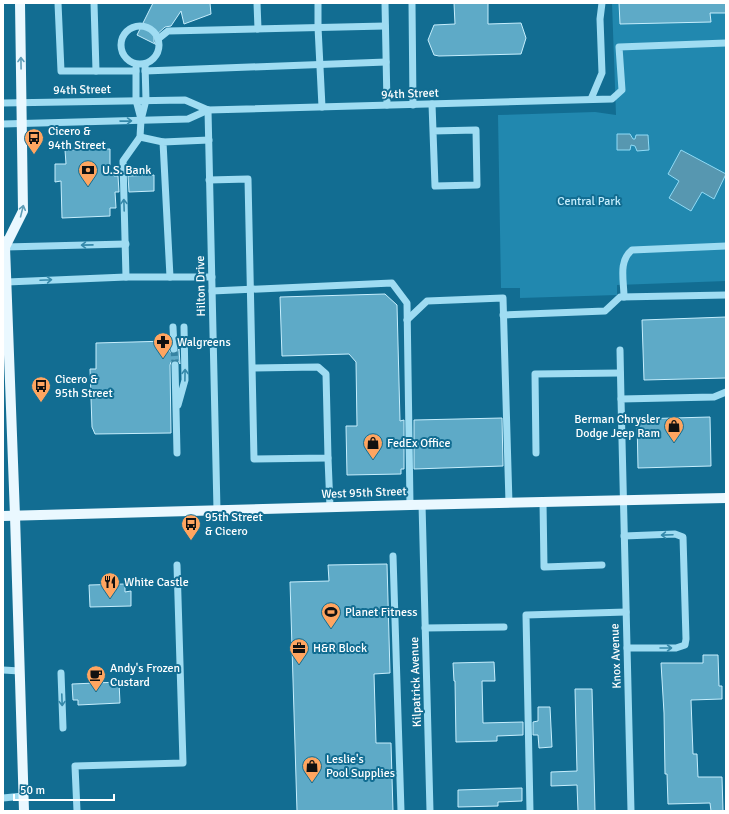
<svg xmlns="http://www.w3.org/2000/svg" width="729" height="814" font-family="Signika,sans-serif">
	<rect width="100%" height="100%" fill="#126d92"/>
	<polygon fill="#2188af" points="612,3 726,3 726,281 617,285 617,295 520,298 520,288 501,288 498,115 595,112 616,115"/>
	<g fill="#5797b0" stroke="#90dbf6">
		<polygon points="617,134 630,134 633,139 635,139 636,135 648,135 649,150 637,151 635,146 631,145 630,150 617,150"/>
		<polygon points="681,150 726,174 714,199 702,192 691,211 669,198 679,181 668,174"/>
	</g>
	<g fill="#5eaac7" stroke="#c6eefd">
		<polygon points="153,3 210,3 211,14 184,24 181,11 171,26 165,27 154,37 154,42 157,44 161,43 159,46 137,35"/>
		<polygon points="454,3 488,3 488,24 521,23 526,38 521,54 439,56 434,55 428,40 434,25 455,24"/>
		<polygon points="619,3 726,3 726,13 710,13 711,22 620,24"/>
		<polygon points="110,149 110,173 115,172 114,176 118,176 119,192 115,192 116,208 110,208 110,216 62,218 61,181 55,182 55,164 66,164 65,150"/>
		<polygon points="154,175 154,191 129,192 128,176"/>
		<polygon points="385,294 397,305 400,421 404,420 404,469 401,469 401,474 347,475 346,426 357,426 356,362 349,354 282,356 280,297"/>
		<polygon points="726,317 726,378 644,380 642,320"/>
		<polygon points="169,341 169,350 171,353 176,353 179,349 180,364 178,361 174,360 171,362 170,365 171,433 95,434 92,427 90,369 96,369 96,343"/>
		<polygon points="710,417 711,466 638,468 637,419"/>
		<polygon points="502,418 503,466 414,469 414,420"/>
		<polygon points="387,564 390,673 374,674 376,743 391,743 393,811 297,811 290,582 329,581 328,565"/>
		<polygon points="125,584 125,592 131,591 131,606 90,607 89,585"/>
		<polygon points="703,655 718,655 719,686 722,686 722,699 691,700 693,754 697,754 698,777 722,777 723,811 711,811 710,803 668,804 667,774 665,774 664,713 661,663 703,663"/>
		<polygon points="494,662 495,681 482,681 483,723 523,722 523,735 497,736 497,741 456,742 455,681 454,681 453,663"/>
		<polygon points="119,682 120,703 78,705 78,700 73,700 72,684"/>
		<polygon points="575,689 592,689 595,811 578,811 577,785 551,786 551,772 577,771"/>
		<polygon points="538,707 550,707 552,747 539,748 538,735 533,735 533,722 538,721"/>
		<polygon points="522,788 522,801 498,802 498,806 458,807 458,790"/>
	</g>
	<g fill="none" stroke-linecap="round" stroke-linejoin="round">
		<polyline stroke="#3683a2" stroke-width="7" stroke-dasharray="7 3.5" stroke-linecap="butt" points="174,349 175,365"/>
		<g stroke="#9fdcf2" stroke-width="7">
			<polyline points="58,3 61,71 136,71"/>
			<polyline points="94,3 96,71"/>
			<polyline points="257,3 258,29"/>
			<polyline points="318,3 318,27 322,107"/>
			<polyline points="385,3 387,105"/>
			<polyline points="412,3 413,105"/>
			<circle cx="140" cy="45" r="19"/>
			<polyline points="158,39 168,31 385,26"/>
			<polyline points="136,68 136,100 141,119"/>
			<polyline points="145,71 386,62"/>
			<polyline points="591,99 602,73 600,19 602,3"/>
			<polyline points="3,103 185,100 208,110"/>
			<polyline points="432,104 435,186 477,185 476,130 433,131"/>
			<polyline points="208,110 217,510"/>
			<polyline points="3,124 188,119 208,110 612,99 622,90 619,47 726,43"/>
			<polyline points="140,137 163,142"/>
			<polyline points="209,180 248,179 254,459 328,458 326,374 318,367 253,368"/>
			<polyline points="5,247 126,244"/>
			<polyline points="126,277 123,161 140,137 141,120 146,100 145,64"/>
			<polyline points="170,277 163,142 209,140"/>
			<polyline points="7,282 126,277 212,277"/>
			<polyline points="212,291 392,283 407,303 410,505"/>
			<path d="M624 297C624 281 618 261 632 250L726 246"/>
			<polyline points="503,315 605,311 620,297 726,295"/>
			<polyline points="407,320 427,301 503,298 509,503"/>
			<polyline points="173,327 174,349"/>
			<polyline points="620,350 621,399"/>
			<polyline points="175,365 177,453"/>
			<polyline points="178,405 185,380 184,327"/>
			<polyline points="536,453 535,374 620,373"/>
			<polyline points="328,458 330,507"/>
			<polyline points="543,502 544,567 602,565"/>
			<polyline points="422,504 430,811"/>
			<polyline points="624,536 675,534 683,537 686,639 685,645 676,648 627,648"/>
			<polyline points="393,556 401,811"/>
			<polyline points="425,628 504,627"/>
			<polyline points="3,670 20,671"/>
			<polyline points="61,673 63,728"/>
			<polyline points="3,798 23,796"/>
			<polyline points="77,811 75,766 183,763 177,565"/>
			<polyline points="530,811 526,615 626,612"/>
			<polyline points="631,811 621,399 714,397 726,392"/>
		</g>
		<g stroke="#eaf8ff" stroke-width="10">
			<polyline points="3,241 5,247 15,516 24,811"/>
			<polyline points="5,247 23,211 20,3"/>
			<polyline points="3,516 410,505 726,498"/>
		</g>
	</g>
	<defs><path id="oneway-shaft" d="M-6 0H5M1.5-3L5.5 0L1.5 3" fill="none" stroke-width="1.6" stroke-linecap="round" stroke-linejoin="round"/></defs>
	<g stroke="#5e9eb8">
		<use href="#oneway-shaft" transform="translate(21 63) rotate(-91)"/>
		<use href="#oneway-shaft" transform="translate(22 211) rotate(-76)"/>
	</g>
	<g stroke="#3589aa">
		<use href="#oneway-shaft" transform="translate(126 121) rotate(-1)"/>
		<use href="#oneway-shaft" transform="translate(124 205) rotate(-92)"/>
		<use href="#oneway-shaft" transform="translate(87 245) rotate(179)"/>
		<use href="#oneway-shaft" transform="translate(46 280) rotate(-3)"/>
		<use href="#oneway-shaft" transform="translate(185 375) rotate(-89)"/>
		<use href="#oneway-shaft" transform="translate(667 535) rotate(178)"/>
		<use href="#oneway-shaft" transform="translate(666 648)"/>
		<use href="#oneway-shaft" transform="translate(62 700) rotate(88)"/>
	</g>
	<defs>
		<g id="bus-pin" transform="scale(1)"><path d="M0 17L-7.5 6A9.5 9.5 0 1 1 7.5 6Z" fill="#ffa560" stroke="#126d92"/><path d="M-5-6H5V4H4V6H2V4H-2V6H-4V4H-5ZM-3.5-4V0h7V-4ZM-3.5 1.2v1.5H-2V1.2ZM2 1.2v1.5H3.5V1.2Z" fill="#111"/></g>
		<g id="bank-pin" transform="scale(1)"><path d="M0 17L-7.5 6A9.5 9.5 0 1 1 7.5 6Z" fill="#ffa560" stroke="#126d92"/><path d="M-6-4H6V4H-6ZM0-2.3a2.3 2.3 0 1 0 0 4.6a2.3 2.3 0 1 0 0-4.6Z" fill="#111"/></g>
		<g id="pharmacy-pin" transform="scale(1)"><path d="M0 17L-7.5 6A9.5 9.5 0 1 1 7.5 6Z" fill="#ffa560" stroke="#126d92"/><path d="M-2-6h4v4h4v4h-4v4h-4v-4h-4v-4h4Z" fill="#111"/></g>
		<g id="shop-pin" transform="scale(1)"><path d="M0 17L-7.5 6A9.5 9.5 0 1 1 7.5 6Z" fill="#ffa560" stroke="#126d92"/><path d="M-5-2.5h2.3a2.7 3.5 0 0 1 5.4 0H5L5.5 6h-11ZM-1.5-2.5h3a1.5 2.3 0 0 0-3 0Z" fill="#111"/></g>
		<g id="restaurant-pin" transform="scale(1)"><path d="M0 17L-7.5 6A9.5 9.5 0 1 1 7.5 6Z" fill="#ffa560" stroke="#126d92"/><path d="M-5-6h1v4h1v-4h1v4h1v-4h1v5L-1.5 .5V6h-2V.5L-5-1ZM5-6V6H3V1.5H1.5Q1.5-4 5-6Z" fill="#111"/></g>
		<g id="stadium-pin" transform="scale(1)"><path d="M0 17L-7.5 6A9.5 9.5 0 1 1 7.5 6Z" fill="#ffa560" stroke="#126d92"/><path d="M0-5a6.5 5 0 1 0 0 10a6.5 5 0 1 0 0-10ZM-3.5-1.8h7v3.6h-7Z" fill="#111"/></g>
		<g id="office-pin" transform="scale(1)"><path d="M0 17L-7.5 6A9.5 9.5 0 1 1 7.5 6Z" fill="#ffa560" stroke="#126d92"/><path d="M-6-3h4V-5.5h4V-3h4V5H-6ZM-1-4.5V-3h2v-1.5ZM-6 0V1H6V0Z" fill="#111"/></g>
		<g id="cafe-pin" transform="scale(1)"><path d="M0 17L-7.5 6A9.5 9.5 0 1 1 7.5 6Z" fill="#ffa560" stroke="#126d92"/><path d="M-5.5-4.5H6V0H3Q3 3.5 0 3.5H-2.5Q-5.5 3.5-5.5 0ZM3-3.2v2h1.7v-2ZM-6 4.5H4V6H-6Z" fill="#111"/></g>
	</defs>
	<g fill-rule="evenodd">
		<use href="#bus-pin" x="34" y="138"/>
		<use href="#bank-pin" x="88" y="170"/>
		<use href="#pharmacy-pin" x="163" y="342"/>
		<use href="#bus-pin" x="41" y="386"/>
		<use href="#shop-pin" x="674" y="426"/>
		<use href="#shop-pin" x="373" y="443"/>
		<use href="#bus-pin" x="191" y="524"/>
		<use href="#restaurant-pin" x="110" y="582"/>
		<use href="#stadium-pin" x="331" y="612"/>
		<use href="#office-pin" x="299" y="648"/>
		<use href="#cafe-pin" x="96" y="675"/>
		<use href="#shop-pin" x="312" y="766"/>
	</g>
	<g text-anchor="middle" dominant-baseline="central" stroke-width="4" stroke-linejoin="round" paint-order="stroke">
		<g font-size="12" fill="#fff" stroke="#126d92">
			<text transform="translate(82 90) rotate(-1)">94th Street</text>
			<text transform="translate(410 94) rotate(-2)">94th Street</text>
			<text transform="translate(201 286) rotate(-91)">Hilton Drive</text>
			<text transform="translate(364 493) rotate(-2)">West 95th Street</text>
			<text transform="translate(616 656) rotate(-92)">Knox Avenue</text>
			<text transform="translate(416 682) rotate(-92)">Kilpatrick Avenue</text>
		</g>
		<g font-size="12" fill="#fff" stroke="#126d92" text-anchor="start">
			<text x="48" y="131">Cicero &amp;<tspan x="48" dy="14">94th Street</tspan></text>
			<text x="102" y="170">U.S. Bank</text>
			<text x="177" y="342">Walgreens</text>
			<text x="55" y="379">Cicero &amp;<tspan x="55" dy="14">95th Street</tspan></text>
			<text x="660" y="419" text-anchor="end">Berman Chrysler<tspan x="660" dy="14">Dodge Jeep Ram</tspan></text>
			<text x="387" y="443">FedEx Office</text>
			<text x="205" y="517">95th Street<tspan x="205" dy="14">&amp; Cicero</tspan></text>
			<text x="124" y="582">White Castle</text>
			<text x="345" y="612">Planet Fitness</text>
			<text x="313" y="648">H&amp;R Block</text>
			<text x="110" y="668">Andy's Frozen<tspan x="110" dy="14">Custard</tspan></text>
			<text x="326" y="759">Leslie's<tspan x="326" dy="14">Pool Supplies</tspan></text>
		</g>
		<g font-size="12" fill="#c6eefd" stroke="#126d92">
			<text x="589" y="201">Central Park</text>
		</g>
	</g>
	<rect width="729" height="814" fill="none" stroke="#ffffff" stroke-width="8"/>
	<path d="M14 794v6h100v-6" fill="none" stroke="#ffffff" stroke-width="2"/>
	<text x="20" y="794" font-size="12" fill="#ffffff" stroke="#126d92" stroke-width="3" paint-order="stroke">50 m</text>
</svg>
